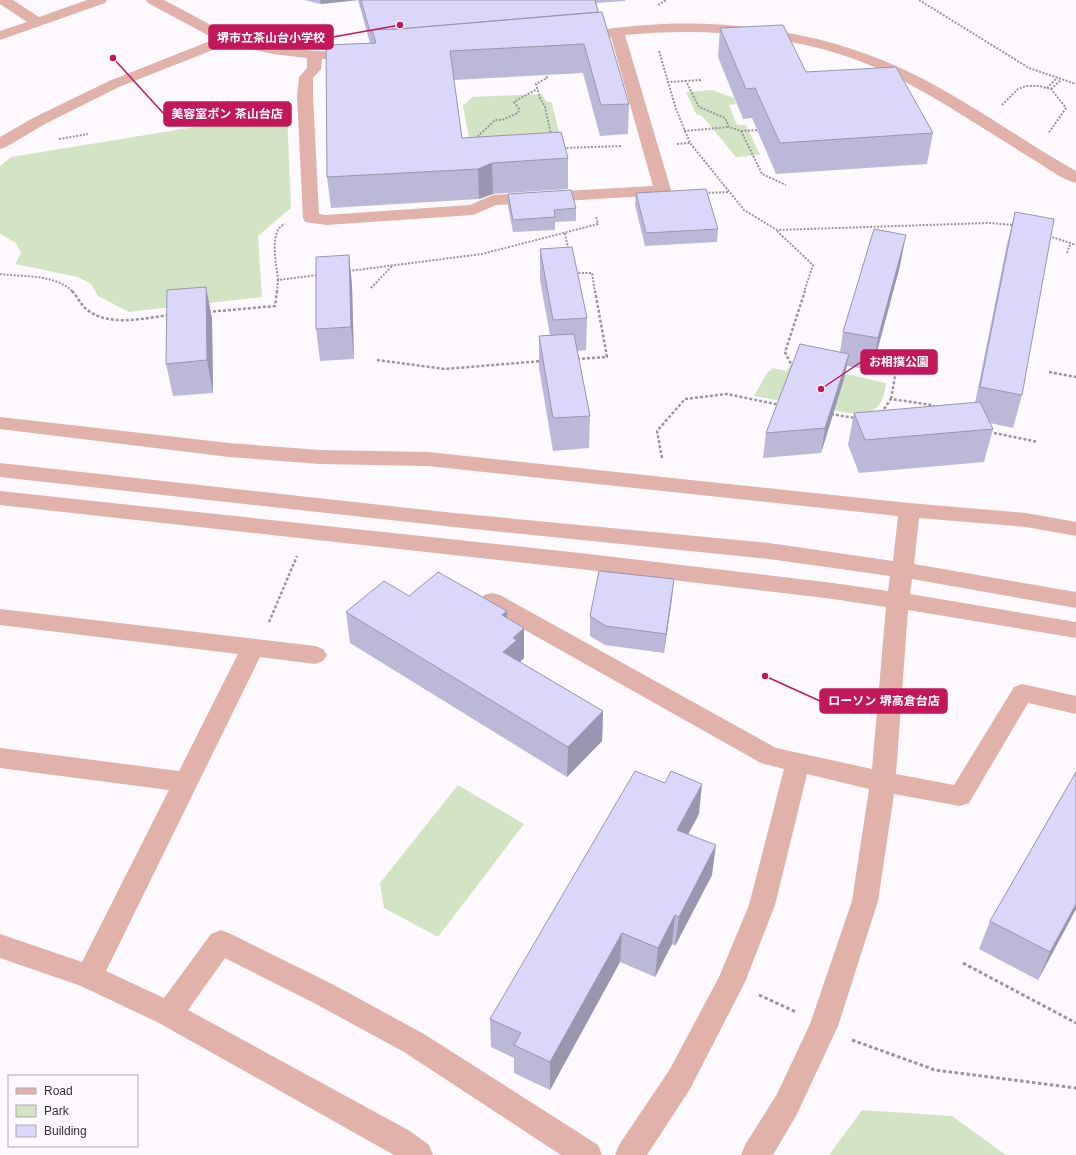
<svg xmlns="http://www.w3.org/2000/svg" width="1076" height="1155" font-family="Helvetica,'Noto Sans JP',sans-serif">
	<rect width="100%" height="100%" fill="#fef9fe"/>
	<g fill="#d3e4c4">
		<polygon points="712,90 734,98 736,104 729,105 737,125 746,125 760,155 736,157 702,116 696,114 686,92"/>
		<polygon points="542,94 546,101 552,103 563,150 472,154 463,106 472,97"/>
		<polygon points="287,112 291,208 258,236 262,297 129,312 98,296 91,284 78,277 15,264 21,253 16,243 0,234 0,166 11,157"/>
		<path d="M793 362 886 383C883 410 874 414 848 413L754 396 767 373 773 368 786 371Z"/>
		<polygon points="458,785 524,824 438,937 384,908 380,883"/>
		<polygon points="862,1110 952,1116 1006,1155 829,1155"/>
	</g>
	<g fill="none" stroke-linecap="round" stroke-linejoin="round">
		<g stroke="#9c959b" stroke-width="2" stroke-dasharray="2 1.5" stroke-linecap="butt">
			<polyline points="919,0 1029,68 1076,84"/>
			<polyline points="658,5 666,0"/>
			<polyline points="659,51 676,109 690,143 744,210 777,230 988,223 1014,225"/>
			<polyline points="545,73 547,78 536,84 540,98 545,107 551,135"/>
			<polyline points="701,80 686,81 699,107 725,118 729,127 741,131 762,174 786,185"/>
			<polyline points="667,82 686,81"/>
			<polyline points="1047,88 1057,78"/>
			<polyline points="1051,89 1061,80"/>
			<polyline points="1002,105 1018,89 1026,86 1039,86 1051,89 1066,108 1048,134"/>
			<polyline points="684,131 729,127"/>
			<polyline points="741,131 759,130"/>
			<polyline points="59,139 88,134"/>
			<polyline points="475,139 495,120 502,120 518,113 519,109 514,102 537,89"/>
			<polyline points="677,144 690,143"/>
			<polyline points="563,148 622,146"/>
			<polyline points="705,193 729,192"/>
			<polyline points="777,231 813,265 804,292"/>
			<polyline points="565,233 568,248"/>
			<polyline points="1049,236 1076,245"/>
			<polyline points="1067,253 1070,244"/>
			<polyline points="349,271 482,254 598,224 596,217"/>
			<polyline points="575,273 592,273 595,292"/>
			<path d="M0 274C23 277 56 274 73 292"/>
			<path d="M278 280C277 266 268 230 285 224"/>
			<polyline points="371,288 393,265"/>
			<polyline points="277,292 278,280 318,275"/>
		</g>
		<g stroke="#9c959b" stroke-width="2.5" stroke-dasharray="3 2" stroke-linecap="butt">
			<path d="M72 291C77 296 80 303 85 308 107 328 144 318 170 315"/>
			<polyline points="208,312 275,306 277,291"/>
			<polyline points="577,359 607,357 595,291"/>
			<polyline points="377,360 445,369 542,361"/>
			<polyline points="793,368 785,352 805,291"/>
			<polyline points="1049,372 1076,377"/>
			<polyline points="891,399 897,365"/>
			<polyline points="881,413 891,399 932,405 936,408"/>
			<polyline points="831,414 855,418"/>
			<polyline points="989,432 1038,442"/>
			<polyline points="662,458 657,431 685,399 727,394 780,405"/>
			<polyline points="269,622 297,556"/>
		</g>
		<g stroke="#9c959b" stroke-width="3" stroke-dasharray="3.5 2.5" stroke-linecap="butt">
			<polyline points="963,963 1076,1023"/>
			<polyline points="759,995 796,1012"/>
			<polyline points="852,1040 935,1070 1076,1088"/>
		</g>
		<g fill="#e0b2aa" fill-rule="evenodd">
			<polygon points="0,0 13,0 39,17 87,0 107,0 105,3 0,40 0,31 27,22 0,4"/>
			<path d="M146 0H164L232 36 273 46 315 51 360 52 362 55 360 58 355 59H322L321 69 313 78V96L319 214 326 215 470 205 493 195 653 186 611 37 579 40 574 39 572 36 574 33 579 32C607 29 635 25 663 24 746 21 833 35 907 71 966 99 1019 139 1076 171V183C1063 180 1050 170 1039 163 1013 147 988 131 962 115 933 97 903 79 872 66 795 34 707 27 625 35L671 190 669 194 663 195 496 205 473 215 326 225 305 222 303 218 297 96 299 77 307 68V58L273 54 228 44 119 87 45 124 6 147 0 149V137L33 118 109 81 215 39 148 3Z"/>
			<polygon points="0,417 229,443 320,450 428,452 909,503 1026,513 1076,522 1076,536 1026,527 919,518 914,564 1076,592 1076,608 912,579 910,594 1076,622 1076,638 908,610 896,774 954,785 1014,687 1022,684 1076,696 1076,714 1028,703 969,803 960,806 894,794 878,901 838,1026 797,1114 773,1155 741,1155 745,1145 777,1094 810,1024 852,901 869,789 807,774 775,905 745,982 690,1089 647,1155 615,1155 619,1145 670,1069 719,977 749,905 784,769 761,763 484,607 481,601 484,595 492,593 500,595 776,748 872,769 886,607 833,599 580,569 0,505 0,491 580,553 833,583 888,591 890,576 769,559 454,527 0,477 0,463 454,513 769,543 893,561 898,516 428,466 320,464 229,457 0,429"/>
			<polygon points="0,609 315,646 323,649 327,655 323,661 315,664 260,657 106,971 164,998 211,934 221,930 231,934 334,985 424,1034 598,1145 602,1155 561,1155 404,1052 314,1003 225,958 188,1010 410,1131 429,1145 433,1155 394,1155 159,1023 81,986 0,958 0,934 82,962 169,790 0,768 0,748 179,771 238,654 0,625"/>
		</g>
	</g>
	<g fill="#bcb9d8">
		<polygon points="304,0 625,0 625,1 596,3 629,104 628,134 600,136 583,73 454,80 462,138 568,158 568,189 493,194 479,199 331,208 327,177 370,43 358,0 321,4"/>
		<polygon points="720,28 806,72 933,133 927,164 776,174 752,118 743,119 718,57"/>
		<polygon points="636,193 718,229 717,242 645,246 635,205"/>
		<polygon points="508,194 576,208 576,221 555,222 555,230 513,232 508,206"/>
		<polygon points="1015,212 1022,395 1013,428 990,423 993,429 984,462 859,473 848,445 854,413 975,403 1007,244"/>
		<polygon points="540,249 587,318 586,350 577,351 590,416 589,448 553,451 539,368 539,336 550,335 540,280"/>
		<polygon points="349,255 352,286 354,359 320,361 316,329"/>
		<polygon points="900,266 872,370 847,366 844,379 821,453 763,458 766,433 840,352 843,332"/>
		<polygon points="206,287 212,319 213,393 173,396 166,364"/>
		<polygon points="672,598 664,653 605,645 590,636 590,616"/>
		<polygon points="346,612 507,618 524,658 520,662 603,711 602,741 567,777 350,643"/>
		<polygon points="1076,772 1076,909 1038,980 979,949 990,921"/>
		<polygon points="699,814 688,834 712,875 675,946 672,944 655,977 620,962 550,1090 514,1073 514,1058 491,1047 490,1019"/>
	</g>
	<g fill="#9996b0">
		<polygon points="320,0 358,0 321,4"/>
		<polygon points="492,163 493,194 479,199 478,169"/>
		<polygon points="906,235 900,266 872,370 878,338"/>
		<polygon points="349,255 352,286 354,359 351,327"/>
		<polygon points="206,287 212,319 213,393 207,360"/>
		<polygon points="849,354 844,379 821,453 825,428"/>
		<polygon points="674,579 672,598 664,653 666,634"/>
		<polygon points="507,611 508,641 502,615"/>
		<polygon points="524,628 524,658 517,665 503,652 513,638"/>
		<polygon points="603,711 602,741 567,777 568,747"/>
		<polygon points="702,784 699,814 674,860 677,830"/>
		<polygon points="716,845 712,875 675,946 679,917"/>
		<polygon points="1076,904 1076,909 1038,980 1050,952"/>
		<polygon points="675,915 672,944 655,977 658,948"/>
		<polygon points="622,933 620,962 550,1090 550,1062"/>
	</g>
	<g fill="#dbd7fb" stroke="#9996b0">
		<polygon points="361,0 595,0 598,12 399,29 372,30 372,32 370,32"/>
		<polygon points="602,12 629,104 601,105 584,44 450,51 462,138 561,132 568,158 492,163 478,169 327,177 326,45 376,43 372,30 399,29"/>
		<polygon points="783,25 806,72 896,67 933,133 780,143 755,88 746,89 720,28"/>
		<polygon points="706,189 718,229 646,233 636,193"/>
		<polygon points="571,190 576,208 554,210 555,217 513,220 508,194"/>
		<polygon points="1015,212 1054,219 1022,395 980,387"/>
		<polygon points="874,229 906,235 878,338 843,332"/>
		<polygon points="572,247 587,318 553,320 540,249"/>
		<polygon points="349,255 351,327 316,329 316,257"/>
		<polygon points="206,287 207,360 166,364 167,290"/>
		<polygon points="574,334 590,416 553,418 539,336"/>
		<polygon points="800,344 849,354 825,428 766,433"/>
		<polygon points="980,402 993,429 865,440 854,413"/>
		<polygon points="599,571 674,579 666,634 606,626 590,616"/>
		<polygon points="438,572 507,611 502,615 524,628 513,638 517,640 503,652 603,711 568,747 346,612 384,581 409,596"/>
		<polygon points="635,771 665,783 671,771 702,784 677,830 716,845 679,917 675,915 658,948 622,933 550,1062 514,1045 521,1033 490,1019"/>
		<polygon points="1076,772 1076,904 1050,952 990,921"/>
	</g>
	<path fill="none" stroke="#c2185b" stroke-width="1.5" d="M400 25L333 37M113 58L164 114M821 389L861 362M765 676L820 701"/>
	<g fill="#c2185b" stroke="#fef9fe" stroke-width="1.5">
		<circle cx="400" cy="25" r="4"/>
		<circle cx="113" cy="58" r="4"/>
		<circle cx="821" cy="389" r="4"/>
		<circle cx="765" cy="676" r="4"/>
	</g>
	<g fill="#c2185b" stroke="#c2185b" stroke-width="1.5">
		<rect x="209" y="25" width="124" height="24" rx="4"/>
		<rect x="164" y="102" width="127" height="24" rx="4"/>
		<rect x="861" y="350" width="76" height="24" rx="4"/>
		<rect x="820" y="689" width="127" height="24" rx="4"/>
	</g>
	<g font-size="12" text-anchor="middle" font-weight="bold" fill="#fff">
		<text x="271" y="42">堺市立茶山台小学校</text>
		<text x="227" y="118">美容室ボン 茶山台店</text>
		<text x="899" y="366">お相撲公園</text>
		<text x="884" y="705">ローソン 堺高倉台店</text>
	</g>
	<rect x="8" y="1075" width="130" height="72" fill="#fef9fe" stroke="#afa8ae"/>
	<rect x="16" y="1088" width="20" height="6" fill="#e0b2aa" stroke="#afa8ae"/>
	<text x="44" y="1095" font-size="12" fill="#382f37">Road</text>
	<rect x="16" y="1105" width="20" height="12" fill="#d3e4c4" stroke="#afa8ae"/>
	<text x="44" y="1115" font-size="12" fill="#382f37">Park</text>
	<rect x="16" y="1125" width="20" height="12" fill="#dbd7fb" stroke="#afa8ae"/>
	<text x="44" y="1135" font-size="12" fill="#382f37">Building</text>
</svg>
